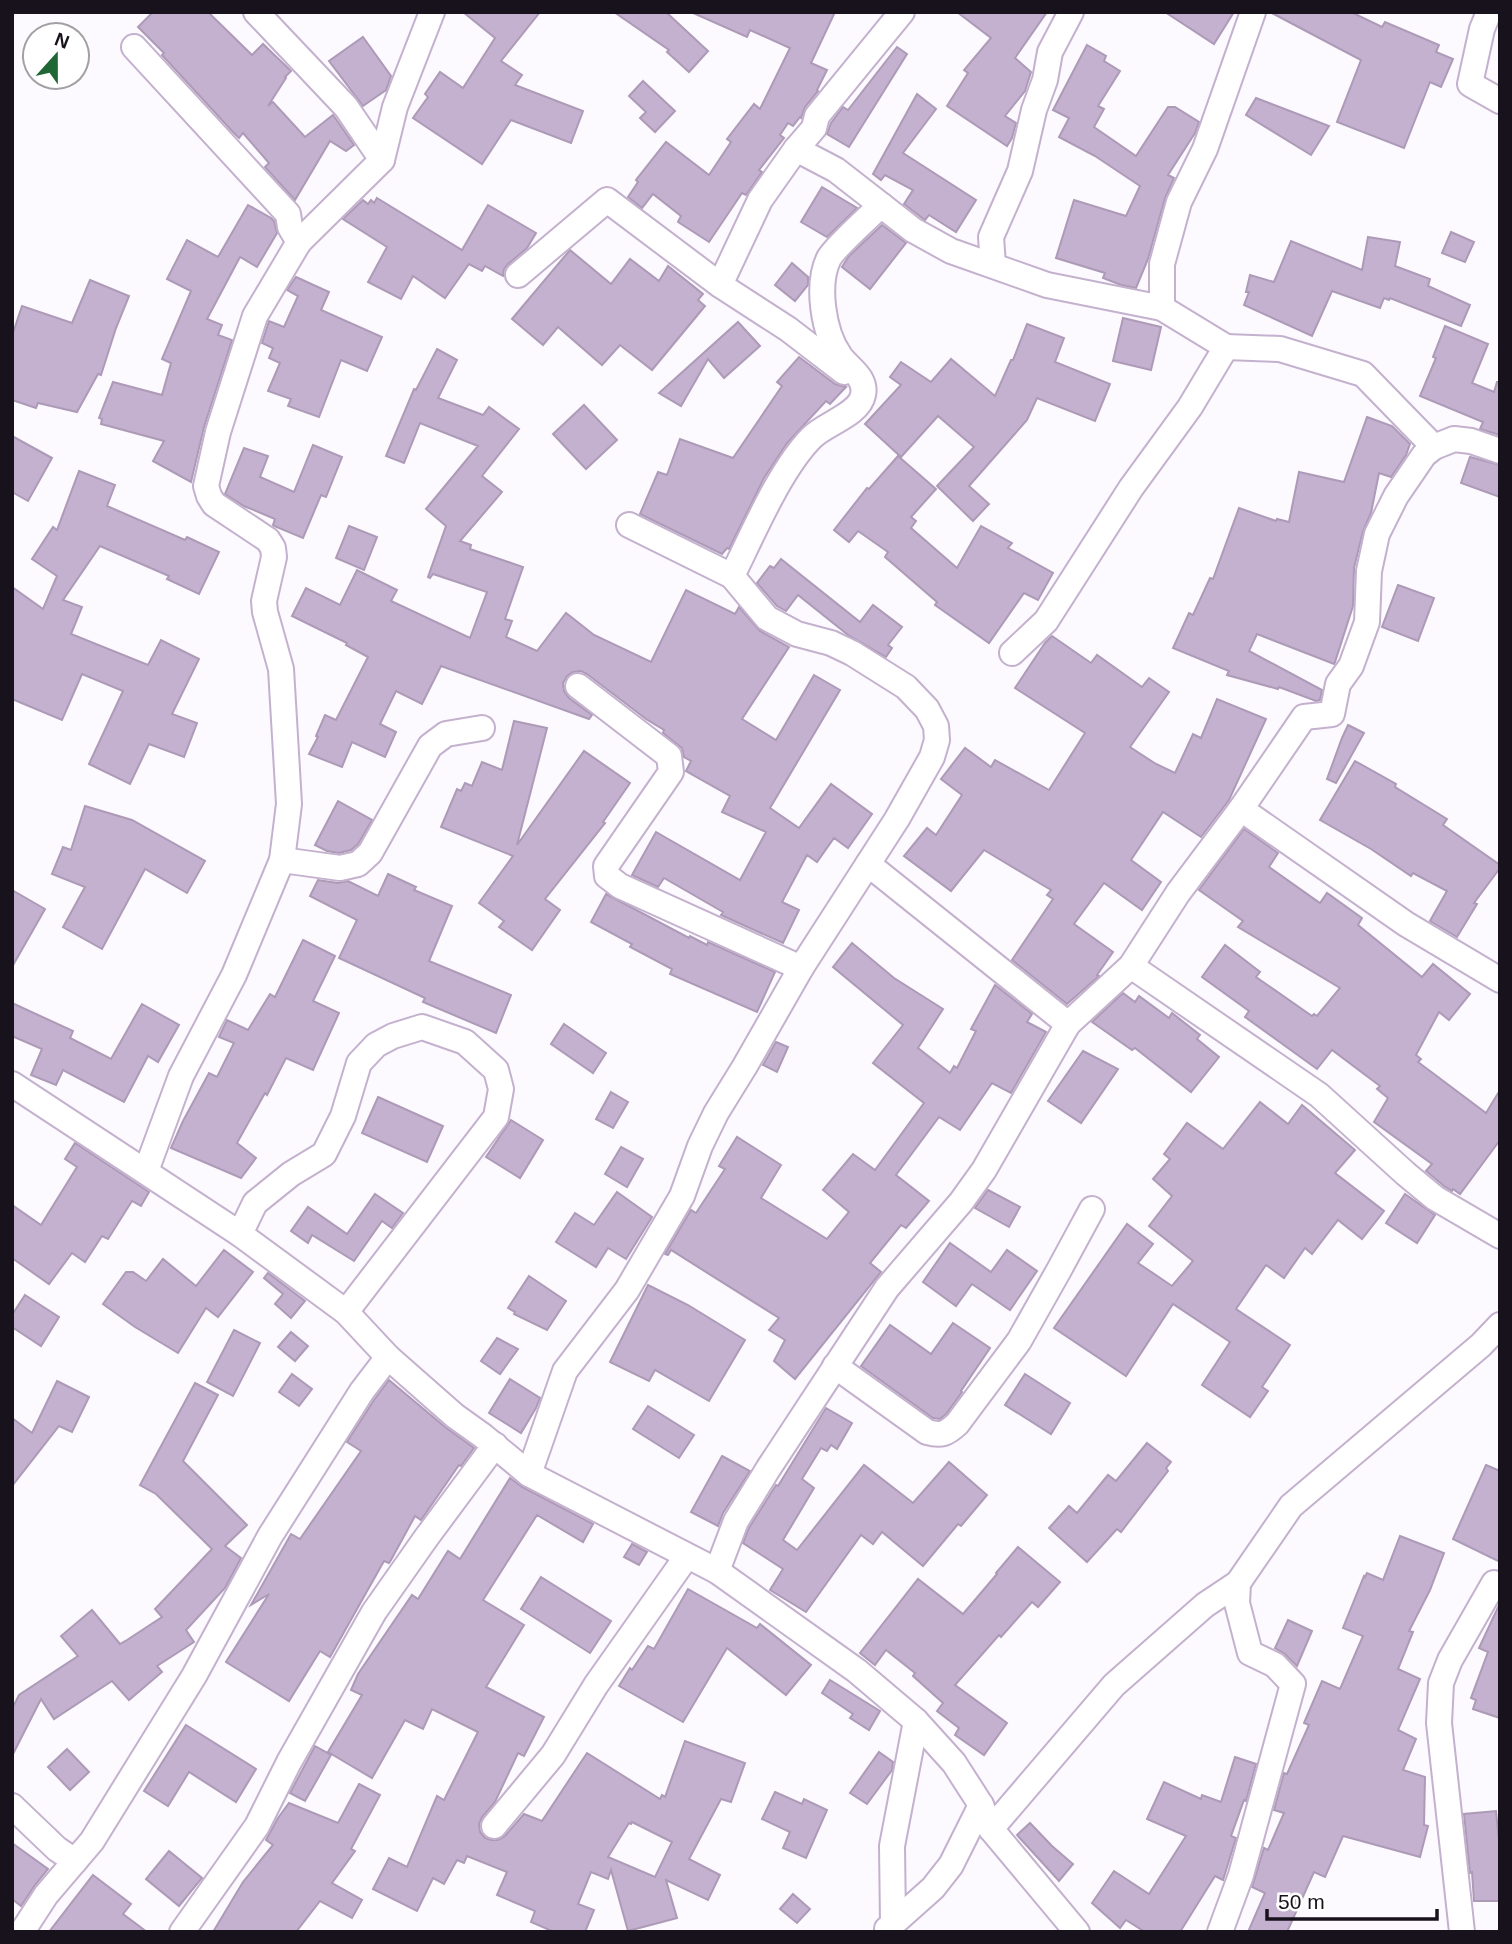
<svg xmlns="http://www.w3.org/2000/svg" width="1512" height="1944" font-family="Helvetica,sans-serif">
	<rect width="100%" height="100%" fill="#fcf9ff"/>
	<g fill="#c4b1cf" stroke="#ad9ab7" stroke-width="2" fill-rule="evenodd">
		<polygon points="153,12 208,12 252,55 263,44 291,71 285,77 286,78 268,106 273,102 305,137 333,115 354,145 346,151 330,141 295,200 265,167 269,163 243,133 239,138 232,131 162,55 164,53 138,27"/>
		<polygon points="463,12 540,12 501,61 522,75 515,85 583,111 571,143 511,120 482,164 413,118 428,97 425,94 440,72 463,88 495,38"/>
		<polygon points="614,12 666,12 708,51 689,72 667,52 669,50"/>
		<polygon points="691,12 835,12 811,63 827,70 817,90 818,91 805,107 801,118 800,117 793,126 788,123 780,135 784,138 759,170 762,172 746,195 742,193 709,242 678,222 681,216 653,194 642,208 628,197 638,182 636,180 666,142 709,175 731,142 727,139 754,104 760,109 790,48 750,30 747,37"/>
		<polygon points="957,12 1047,12 1015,58 1031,72 1025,91 1005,116 1016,123 1012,138 1007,146 947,106 968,73 964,70 991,38"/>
		<polygon points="1165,12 1234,12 1214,44"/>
		<polygon points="1270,12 1351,12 1382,27 1385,22 1439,45 1436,52 1453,59 1441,87 1430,82 1404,148 1337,122 1361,60"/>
		<polygon points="363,37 391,76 386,90 363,106 329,61"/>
		<polygon points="1087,45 1106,56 1104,61 1120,71 1098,106 1104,109 1094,127 1136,156 1168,107 1175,107 1199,122 1195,133 1168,175 1174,178 1165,198 1148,259 1136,288 1121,285 1103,278 1105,273 1056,258 1074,200 1126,216 1140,186 1095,156 1059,137 1069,118 1053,110"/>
		<polygon points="897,47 907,54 849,147 827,134 831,123 843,107 848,110"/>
		<polygon points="643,81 675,111 655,132 640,118 646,112 629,96"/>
		<polygon points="917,94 936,109 903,153 976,200 956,232 929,215 925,220 904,204 913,190 885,175 881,180 873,174"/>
		<polygon points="1256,98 1329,126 1311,155 1246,115"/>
		<polygon points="822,187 857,208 827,237 801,222"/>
		<polygon points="377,198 462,250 488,205 536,233 527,248 508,264 504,269 503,276 485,266 482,271 469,264 445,298 413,276 401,299 368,282 387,247 343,219 363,200 368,204 371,200 374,203"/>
		<polygon points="248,205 271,218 274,221 277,233 257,267 240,257 207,319 222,325 218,335 232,340 204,427 191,482 153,461 164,441 101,424 102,419 99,418 113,382 162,395 171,363 162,359 191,291 167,279 187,240 218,257"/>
		<polygon points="882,225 906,243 870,289 842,267 849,256"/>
		<polygon points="1451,232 1474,242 1465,262 1442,253"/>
		<polygon points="1368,237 1400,242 1395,266 1430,279 1428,286 1470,305 1461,326 1390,298 1389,300 1384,298 1380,308 1332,291 1312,336 1244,305 1249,292 1246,292 1250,275 1274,282 1291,241 1362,270"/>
		<polygon points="570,250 611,284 630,259 659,281 668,266 703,294 698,300 705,306 652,370 620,345 602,365 558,327 543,345 512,319"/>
		<polygon points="792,263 808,277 808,285 795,301 775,285"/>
		<polygon points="296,277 329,292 321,310 382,337 367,371 341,360 319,417 288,406 291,399 268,391 280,363 269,358 273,348 262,343 269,321 284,327 298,296 287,290"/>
		<polygon points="90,280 129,296 116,328 101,375 98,374 77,412 38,403 36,408 12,400 12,336 22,306 72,323"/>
		<polygon points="1123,318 1161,327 1151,370 1113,361"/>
		<polygon points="738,322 760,346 724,378 708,359 681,406 659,393"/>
		<polygon points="1027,324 1064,338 1055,362 1110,384 1095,421 1037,398 1027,420 969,486 989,504 973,521 937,486 974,447 938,416 901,457 865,424 901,385 890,377 901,362 931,382 951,359 995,396 1011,360 1013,360"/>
		<polygon points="1445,326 1488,344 1472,383 1494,392 1497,382 1500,382 1500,435 1480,429 1483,422 1420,396 1436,358 1433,357"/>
		<polygon points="437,349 457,360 438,398 483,415 489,407 519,429 482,476 502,492 460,541 471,545 470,549 523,567 505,619 512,621 506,637 537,651 566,613 594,635 651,662 686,590 735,614 739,607 760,631 789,647 742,719 776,740 814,675 840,690 770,808 799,828 831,784 872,814 848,848 834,838 817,862 807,855 782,902 799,910 783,943 721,915 723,912 664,878 658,887 632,875 656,832 740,880 766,832 722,812 730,796 686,771 691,761 684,757 682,748 663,733 664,730 646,719 587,674 581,671 573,672 567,676 563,683 564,691 569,698 592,715 589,719 441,666 422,704 396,691 380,724 396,732 385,757 352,742 342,767 309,754 318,737 316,736 325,715 336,720 368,657 346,645 347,643 292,616 306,588 340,605 357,570 397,590 391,601 470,638 487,592 433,574 430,578 428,577 446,526 426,509 478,446 420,423 404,463 386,456 414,389 416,390"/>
		<polygon points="799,357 835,384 846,387 830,404 826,401 787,443 764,478 729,549 727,548 722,554 640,514 658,472 667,475 680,439 733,458 782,386 777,382"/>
		<polygon points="584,405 617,440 586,469 553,434"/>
		<polygon points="1367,417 1392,426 1410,444 1406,455 1391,477 1379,473 1371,513 1363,531 1354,568 1353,606 1335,662 1334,664 1257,634 1249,651 1322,690 1320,700 1316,701 1279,687 1278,689 1227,675 1229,671 1173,648 1189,613 1193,615 1210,578 1213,579 1239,508 1276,521 1277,519 1289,522 1299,472 1344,482"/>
		<polygon points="12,436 52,458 28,501 12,492"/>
		<polygon points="313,445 342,457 326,497 321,495 303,538 274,526 273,525 275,519 244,506 225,494 244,448 268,456 260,477 294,492"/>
		<polygon points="898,456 936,489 911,517 916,521 911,528 957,568 981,526 1012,543 1008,548 1053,573 1038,600 1024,593 989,643 935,605 937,602 885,557 888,552 858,531 849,542 834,530 867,488 869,489"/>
		<polygon points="1470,457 1500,465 1500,497 1461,483"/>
		<polygon points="79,471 115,485 107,506 185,540 187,537 219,552 199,594 167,579 169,576 100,546 63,600 82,607 71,634 148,665 161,640 199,659 172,714 197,723 184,757 149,744 130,784 89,764 123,691 82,674 62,720 12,699 12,587 43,609 57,576 32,559 53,527 57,530"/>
		<polygon points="349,526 377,537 364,570 336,558"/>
		<polygon points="781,559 860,622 873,605 902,627 888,645 892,648 886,657 848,635 798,595 786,611 777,606 757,583 770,566 774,568"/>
		<polygon points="1398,585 1434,598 1418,641 1382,627"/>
		<polygon points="1052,636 1091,663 1097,655 1142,687 1149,678 1169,692 1130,747 1156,764 1175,773 1193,734 1201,738 1217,699 1266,719 1229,800 1201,837 1163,812 1131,860 1161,882 1142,910 1104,883 1074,924 1113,952 1097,975 1099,976 1067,1004 1012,960 1053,899 1047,895 1051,890 984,850 951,891 904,856 927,828 936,835 962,795 941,779 965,748 991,767 995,760 1049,790 1085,733 1015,688 1045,643"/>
		<polygon points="514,721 547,728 517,845 584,751 630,783 603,822 605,823 545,899 560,910 532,950 499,927 504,921 479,903 513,856 441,827 457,789 461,791 465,783 472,786 482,762 502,770"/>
		<polygon points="1348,725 1364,733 1336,783 1327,779 1342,738"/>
		<polygon points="1355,761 1396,784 1395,787 1447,819 1443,825 1500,865 1500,868 1474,903 1477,904 1457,937 1430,921 1447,891 1413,873 1411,876 1371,849 1320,820"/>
		<polygon points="338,801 372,820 358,844 351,850 339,853 327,851 315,845"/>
		<polygon points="85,806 132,820 205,861 187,893 145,869 102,949 63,927 85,887 52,874 63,847 71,850"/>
		<polygon points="1244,829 1278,853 1269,867 1320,903 1327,893 1362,918 1358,925 1422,977 1433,964 1470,994 1449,1020 1439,1012 1416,1055 1421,1059 1418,1062 1486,1113 1500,1090 1500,1140 1460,1194 1453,1189 1452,1191 1444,1186 1426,1171 1432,1164 1374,1122 1388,1098 1377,1089 1380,1086 1332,1050 1317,1069 1245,1017 1249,1011 1202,977 1225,945 1260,972 1256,977 1312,1016 1314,1014 1317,1016 1340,988 1238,927 1243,921 1199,890"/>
		<polygon points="388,874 416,887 414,890 452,906 429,961 511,995 496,1033 423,1002 425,998 339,958 357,920 310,896 318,880 338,883 348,881 378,896"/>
		<polygon points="12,890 45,909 12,967"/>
		<polygon points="606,894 689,938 690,936 707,945 708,942 775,972 757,1012 670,974 672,969 630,947 632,944 591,922"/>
		<polygon points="303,940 335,956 313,1001 339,1013 313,1070 286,1058 267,1095 265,1093 237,1143 256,1158 241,1178 171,1148 183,1121 209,1073 217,1077 234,1043 219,1037 227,1020 248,1030 270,994 275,997"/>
		<polygon points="852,943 894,978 943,1009 918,1048 950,1073 954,1066 957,1068 976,1031 971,1029 995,985 1032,1014 1027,1022 1046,1032 1011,1093 992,1083 960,1130 939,1117 896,1175 929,1201 906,1228 901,1225 870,1263 881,1272 795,1379 774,1361 785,1340 769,1330 779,1318 671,1250 668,1255 665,1254 691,1210 696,1213 725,1169 719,1166 737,1137 781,1165 761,1198 827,1239 849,1212 823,1190 853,1154 875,1170 924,1103 873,1063 903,1025 833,967"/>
		<polygon points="1123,993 1135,1002 1139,996 1169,1018 1172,1013 1200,1035 1197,1039 1219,1057 1191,1092 1135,1048 1132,1050 1092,1022"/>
		<polygon points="12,1003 73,1031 70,1038 111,1059 142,1004 179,1025 158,1062 148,1056 124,1102 63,1070 56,1085 31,1075 42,1049 12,1036"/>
		<polygon points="564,1024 606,1053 593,1073 551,1044"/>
		<polygon points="776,1042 788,1047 777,1072 763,1065"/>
		<polygon points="1083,1051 1118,1069 1081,1123 1048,1101"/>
		<polygon points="611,1092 628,1102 613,1128 596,1119"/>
		<polygon points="378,1097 443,1126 427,1162 362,1133"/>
		<polygon points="1260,1102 1288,1124 1302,1105 1355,1150 1335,1173 1384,1211 1362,1239 1338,1220 1312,1254 1305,1248 1284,1278 1266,1265 1236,1309 1290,1345 1262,1387 1268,1391 1250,1417 1202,1385 1230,1342 1173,1304 1126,1376 1054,1328 1127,1224 1153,1244 1138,1263 1172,1286 1193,1261 1149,1226 1172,1196 1153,1179 1170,1159 1164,1154 1187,1123 1223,1149"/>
		<polygon points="511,1120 543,1140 520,1178 486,1157"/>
		<polygon points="75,1143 149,1192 141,1206 132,1201 108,1239 102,1236 85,1262 72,1253 49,1284 12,1258 12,1205 41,1225 77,1167 65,1159"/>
		<polygon points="621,1147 643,1159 627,1187 605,1174"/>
		<polygon points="988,1190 1020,1207 1009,1227 975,1208"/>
		<polygon points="617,1192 652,1217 626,1259 608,1248 596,1267 556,1242 575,1213 594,1225"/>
		<polygon points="375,1194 403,1213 392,1228 382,1221 354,1261 312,1235 308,1243 291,1231 308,1207 347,1234"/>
		<polygon points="1405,1194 1435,1215 1417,1243 1386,1223"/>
		<polygon points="950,1243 991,1272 1007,1250 1037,1271 1010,1310 972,1284 956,1306 923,1282"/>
		<polygon points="224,1250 253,1272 218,1317 206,1308 178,1353 135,1327 103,1304 126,1272 133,1272 146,1281 163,1259 196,1286"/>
		<polygon points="268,1273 305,1301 291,1318 275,1304 283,1294 264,1278"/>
		<polygon points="529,1276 566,1301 547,1330 514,1314 515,1312 508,1308"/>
		<polygon points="648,1285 688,1305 745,1340 709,1401 655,1370 649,1381 610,1362"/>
		<polygon points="25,1295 59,1317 41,1346 12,1327 12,1315"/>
		<polygon points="953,1323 990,1348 961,1391 962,1392 946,1414 940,1419 933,1418 861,1366 890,1325 931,1354"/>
		<polygon points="234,1330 260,1343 233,1396 207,1382"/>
		<polygon points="291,1332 308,1346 295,1361 278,1347"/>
		<polygon points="497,1338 518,1349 500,1374 481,1361"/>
		<polygon points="292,1374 312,1389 299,1406 279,1392"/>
		<polygon points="1025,1374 1070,1403 1051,1434 1005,1405"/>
		<polygon points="510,1379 540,1398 536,1408 521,1433 489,1413"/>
		<polygon points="389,1380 445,1427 474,1448 461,1466 459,1465 421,1520 415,1516 391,1560 389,1563 384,1561 330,1657 320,1651 289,1701 226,1662 269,1594 251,1605 291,1534 300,1539 361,1451 347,1442 374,1400"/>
		<polygon points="57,1381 89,1397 72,1432 59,1426 12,1486 12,1418 32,1433"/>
		<polygon points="195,1383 218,1395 183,1461 247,1525 225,1546 241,1558 225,1588 186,1630 194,1642 157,1666 162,1672 129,1700 112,1681 54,1719 41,1699 12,1756 12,1709 19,1695 78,1656 61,1636 92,1610 120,1644 127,1640 162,1617 155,1609 212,1549 156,1494 140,1485"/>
		<polygon points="648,1406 694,1435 679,1458 633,1429"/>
		<polygon points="826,1408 852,1423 837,1449 831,1445 827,1451 821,1448 802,1479 814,1488 783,1540 797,1550 864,1465 913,1503 949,1462 987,1495 961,1526 958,1524 923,1566 882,1532 873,1544 861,1535 806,1612 770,1590 783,1569 743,1543 749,1528 776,1485 778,1486"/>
		<polygon points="1147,1443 1171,1462 1166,1468 1168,1471 1121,1532 1117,1529 1087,1562 1049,1528 1069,1506 1077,1513 1108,1475 1116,1481"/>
		<polygon points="722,1456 750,1471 723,1513 718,1526 691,1512"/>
		<polygon points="1486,1465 1500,1471 1500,1562 1453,1539"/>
		<path d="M510 1478 522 1487 593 1524 583 1542 537 1515 483 1600 524 1625 486 1687 544 1717 524 1756 518 1753 495 1802 482 1817 479 1824 480 1832 485 1838 491 1840H498L505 1836 524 1814 542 1821 587 1753 660 1799 662 1795 665 1797 685 1741 745 1763 731 1802 721 1799 689 1859 720 1875 708 1900 666 1880 677 1918 628 1931 611 1870 608 1879 591 1872 578 1904 594 1910 585 1932H554L531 1922 535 1911 497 1895 507 1872 467 1856 464 1863 457 1860 444 1884 433 1878 417 1911 373 1889 389 1858 407 1867 437 1796 444 1800 478 1732 432 1709 423 1729 405 1720 372 1778 328 1752 362 1695 351 1690 358 1674 412 1595 418 1599 448 1551 460 1559ZM632 1822 672 1842 655 1877 608 1857 629 1823 631 1824Z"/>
		<polygon points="1400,1536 1444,1553 1430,1590 1409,1631 1413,1632 1398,1669 1420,1679 1398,1730 1416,1739 1403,1770 1425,1777 1424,1825 1428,1826 1420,1857 1343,1836 1325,1877 1314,1872 1287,1932 1248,1932 1265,1893 1252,1887 1264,1848 1268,1850 1284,1813 1274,1810 1284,1773 1287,1774 1309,1725 1304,1723 1322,1681 1340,1689 1363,1636 1343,1628 1364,1576 1365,1577 1367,1573 1383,1580"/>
		<polygon points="632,1544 647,1552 639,1565 624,1557"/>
		<polygon points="1018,1547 1060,1582 1038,1607 1032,1602 1001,1637 999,1635 955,1685 1007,1723 984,1755 955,1735 959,1728 937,1711 943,1703 913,1676 915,1673 886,1650 875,1665 860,1653 918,1579 963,1614 997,1574 996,1573"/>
		<polygon points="541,1577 611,1621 590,1653 521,1609"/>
		<polygon points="688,1589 757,1628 760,1624 811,1665 786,1695 727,1648 683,1722 619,1686 630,1668 632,1670 648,1646 654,1649"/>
		<polygon points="1500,1603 1500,1718 1473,1709 1476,1700 1471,1698 1488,1652 1479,1648"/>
		<polygon points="1288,1620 1312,1631 1297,1666 1285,1654 1275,1648"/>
		<polygon points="830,1680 880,1711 869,1730 850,1718 853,1714 822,1693"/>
		<polygon points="186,1725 256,1769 236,1802 189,1772 168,1806 144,1791"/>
		<polygon points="315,1746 331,1755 305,1801 290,1793"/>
		<polygon points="67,1749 89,1772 70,1790 48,1767"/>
		<polygon points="879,1752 893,1762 892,1770 867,1804 850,1793"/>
		<polygon points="1235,1757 1256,1764 1246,1801 1244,1800 1231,1836 1236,1838 1223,1880 1215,1876 1180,1932 1145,1932 1126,1920 1120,1928 1092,1903 1114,1871 1149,1894 1186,1836 1147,1819 1164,1782 1201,1799 1202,1795 1221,1802"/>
		<polygon points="359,1784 380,1795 351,1849 355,1851 332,1883 362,1900 352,1918 320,1901 296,1932 213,1932 243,1882 273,1845 266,1840 278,1818 289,1803 338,1823"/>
		<polygon points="775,1792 802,1804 804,1799 827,1810 806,1858 783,1848 790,1832 762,1819"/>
		<polygon points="1496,1811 1500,1851 1500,1901 1474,1901 1472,1872 1470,1873 1464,1814"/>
		<polygon points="1030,1823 1052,1846 1073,1864 1059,1881 1017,1835"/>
		<polygon points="12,1843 48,1869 35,1885 21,1906 12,1899"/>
		<polygon points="169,1851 202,1878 179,1906 146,1879"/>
		<polygon points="93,1875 131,1904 123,1914 147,1932 49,1932"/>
		<polygon points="793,1894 810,1909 797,1923 780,1909"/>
	</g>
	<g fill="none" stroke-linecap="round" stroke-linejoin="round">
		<g stroke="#c4b1ce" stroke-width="28">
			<g id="minor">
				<polyline points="256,12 346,107 382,160 299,242"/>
				<polyline points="1489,12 1482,29 1470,84 1500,101"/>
				<polyline points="134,47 288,214 290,227 299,242 255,316 218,432 206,486 209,496 214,504 268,540 273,548 274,557 264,601 265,612 281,669 289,804 282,860 234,975 181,1076 146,1171"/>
				<polyline points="382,160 395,107 432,12"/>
				<polyline points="881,205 913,230 951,251 1047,285 1162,308 1162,264 1179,202 1205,149 1253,12"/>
				<polyline points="993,265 991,237 1020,171 1034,110 1045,80 1050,52 1071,12"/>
				<polyline points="518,275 607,200 720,285"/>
				<polyline points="1226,347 1280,349 1363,374 1434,447"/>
				<polyline points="844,372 788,329 720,285 760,200 796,149 814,128 817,116 902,12"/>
				<path d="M732 576C753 534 779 471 811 438 824 424 859 415 863 395 867 377 848 368 840 356 823 332 816 284 829 258 836 246 869 217 881 205L836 170 796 149"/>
				<polyline points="1012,653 1046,621 1131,488 1190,407 1226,347 1162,308"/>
				<polyline points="578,686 669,756 671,772 606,866 607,876 620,886 801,968"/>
				<polyline points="1241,809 1406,924 1500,980"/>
				<polyline points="282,860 340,868 358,864 370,853 430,746 446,734 482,728"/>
				<polyline points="868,864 1068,1024"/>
				<polyline points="1131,966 1319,1095 1406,1174 1435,1198 1500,1236"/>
				<polyline points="12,1084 240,1234 346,1312 388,1357 455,1416 483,1436 529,1474 717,1571 857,1671 916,1721 954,1763 981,1805 991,1829 1077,1932"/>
				<polyline points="240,1234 255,1203 291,1174 324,1154 343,1116 359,1063 376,1045 393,1036 422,1027 465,1042 496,1070 501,1089 496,1117 346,1312"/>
				<path d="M835 1366 927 1432C941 1436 946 1434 957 1424L1019 1341 1059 1270 1092 1209"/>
				<polyline points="529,1474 565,1371 627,1290 682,1196 700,1146 716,1113 745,1066 801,968 897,819 932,757 937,740 936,726 927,709 906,687 852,653 831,643 797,634 767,618 732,576 629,525"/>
				<polyline points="717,1571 736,1521 768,1469 887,1288 961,1202 984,1170 1068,1024 1131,966 1178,893 1241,809 1304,717 1332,714 1338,684 1351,666 1367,622 1369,571 1377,534 1396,496 1424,455 1434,447 1454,439 1471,441 1500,451"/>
				<polyline points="12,1806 57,1849 75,1861"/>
				<polyline points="494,1826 553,1755 596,1685 687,1556"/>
				<polyline points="991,1829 1114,1685 1205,1605 1238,1583 1291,1506 1481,1345 1500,1325"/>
				<polyline points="893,1923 892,1846 916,1721"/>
				<polyline points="887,1929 933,1888 951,1865 981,1805"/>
				<polyline points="22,1932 46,1895 92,1841 194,1676 270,1536 362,1391 388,1357"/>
				<polyline points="182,1932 257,1826 289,1762 374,1612 426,1538 495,1445"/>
				<polyline points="1220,1932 1241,1875 1293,1684 1275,1665 1250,1653 1237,1603 1238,1583"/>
				<polyline points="1462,1932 1439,1723 1441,1683 1450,1660 1494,1583"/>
			</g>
		</g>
		<use href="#minor" stroke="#fff" stroke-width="24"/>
	</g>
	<rect width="1512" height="1944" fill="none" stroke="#18121c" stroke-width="28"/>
	<g transform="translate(56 56) rotate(21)"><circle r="33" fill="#ffffff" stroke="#a3a0a4" stroke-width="2"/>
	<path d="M0-5L12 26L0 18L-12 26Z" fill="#1f6734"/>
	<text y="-10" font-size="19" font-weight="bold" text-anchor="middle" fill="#18121c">N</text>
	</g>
	<path d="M1267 1909v10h170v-10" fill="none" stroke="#18121c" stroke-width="3.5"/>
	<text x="1278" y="1909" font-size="21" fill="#18121c" stroke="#ffffff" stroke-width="5" paint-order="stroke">50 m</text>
</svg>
